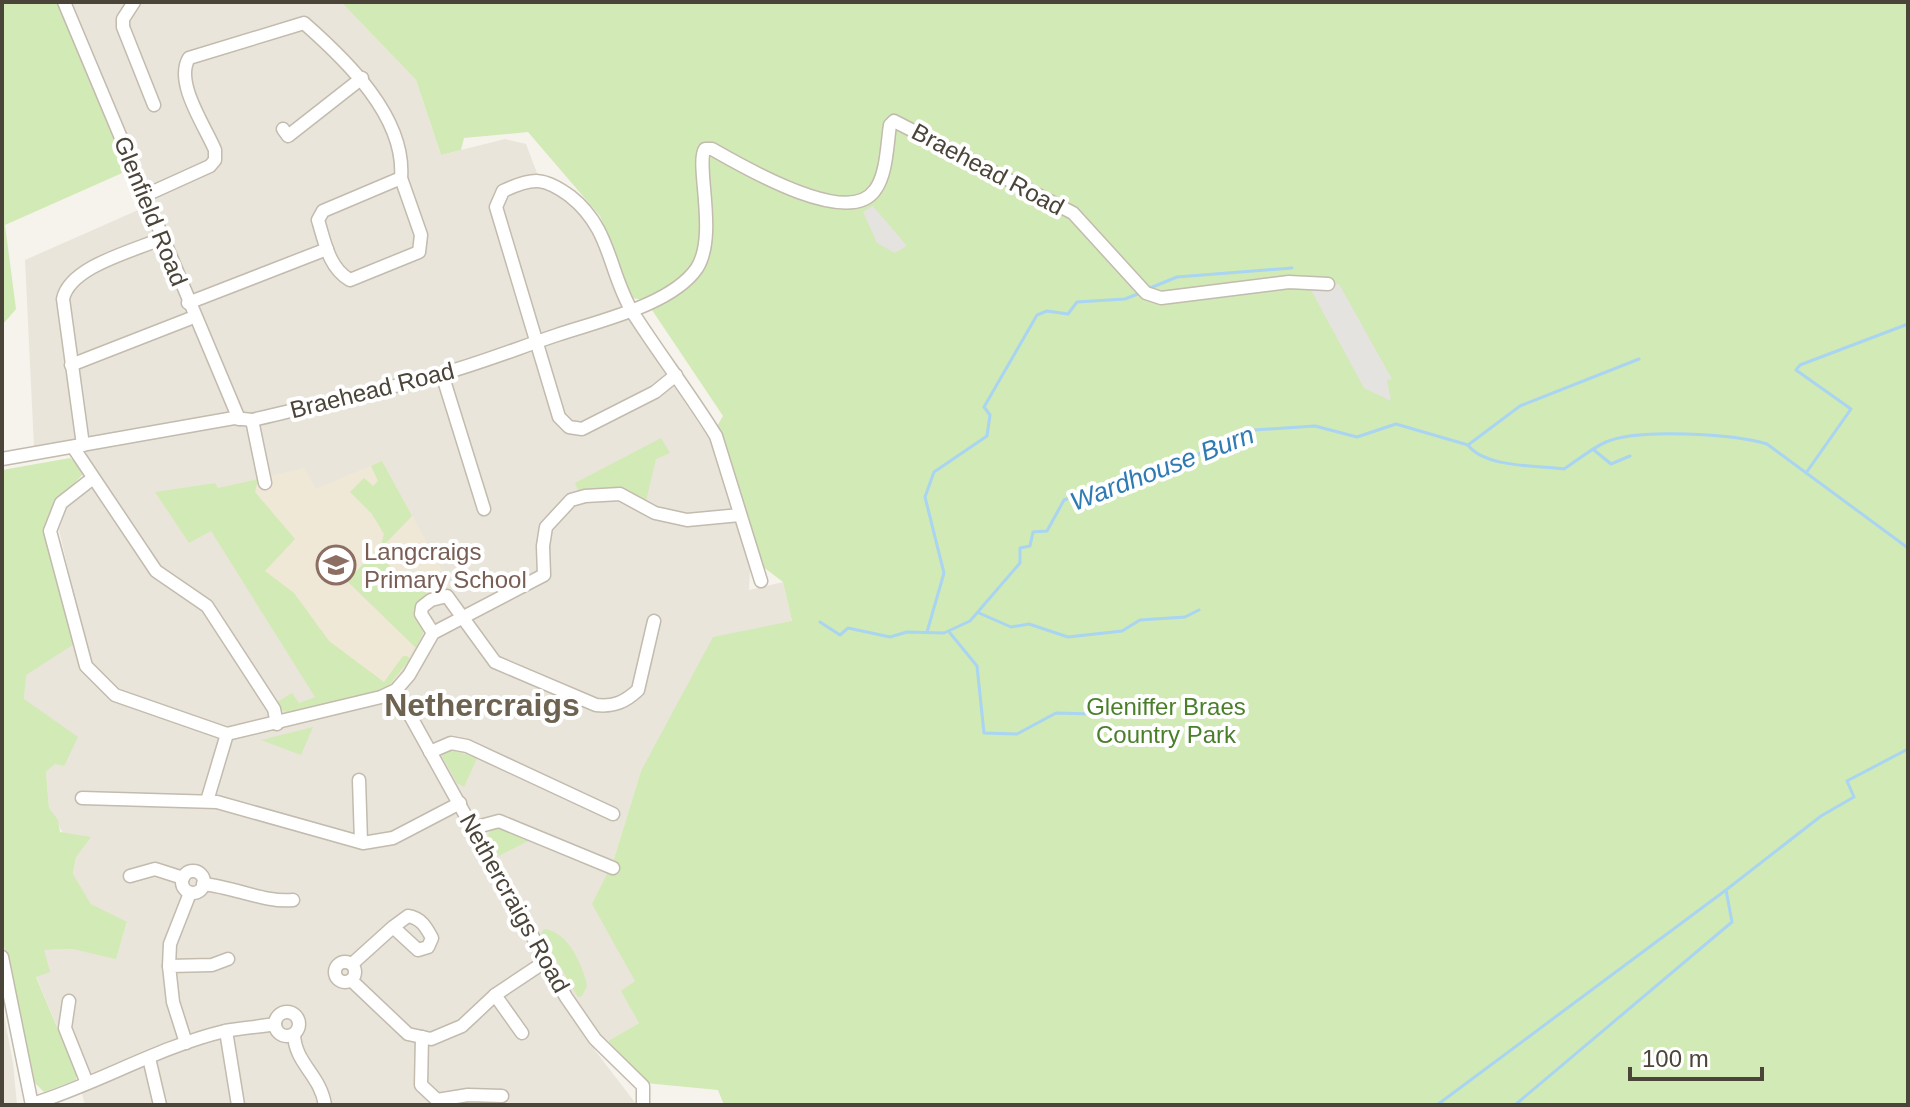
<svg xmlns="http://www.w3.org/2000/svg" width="1910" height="1107" font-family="Arial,sans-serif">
	<rect width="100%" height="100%" fill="#f6f3ec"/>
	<g fill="#eae5da">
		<polygon points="70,2 341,2 416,80 441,155 505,139 526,144 537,173 588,216 631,321 712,443 750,570 749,590 783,582 792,621 641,771 613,862 635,981 639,1023 594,1049 637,1105 85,1105 77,1075 36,976 43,950 72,949 116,958 127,923 91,904 73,875 76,857 49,808 46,772 55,764 24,699 25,675 83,634 59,530 67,506 97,482 70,442 34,447 25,260 154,203"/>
		<polygon points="2,1005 13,1063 17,1105 2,1105"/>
	</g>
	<polygon fill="#efe8d6" points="382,461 451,586 424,596 415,605 423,633 395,681 321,705 211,531 189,543 155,492 215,483 218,488 304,468 316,489"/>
	<g fill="#d2eab5">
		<polygon points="2,2 58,2 129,170 5,225 16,309 4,323"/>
		<polygon points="341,2 1908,2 1908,1105 724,1105 718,1090 645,1083 608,1041 639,1023 621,991 635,981 592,904 613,862 641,771 713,637 792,621 783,582 762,566 716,428 723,416 652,310 677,283 645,300 632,298 600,216 528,132 464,138 461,150 441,155 416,80"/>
		<polygon points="661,438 670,453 656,459 646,501 616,487 578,490 575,483"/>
		<polygon points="70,458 83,468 83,474 52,507 48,518 74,644 26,675 24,699 78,737 64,766 55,764 46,772 49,808 58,820 60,832 91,837 76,857 73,874 91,904 127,922 116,959 72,949 44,950 50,972 36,977 77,1075 76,1080 44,1092 32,1080 2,937 2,470"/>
		<polygon points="382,461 412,516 380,549 384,534 372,514 350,492 364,478 373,486 378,481 371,466"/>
		<polygon points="258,479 255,492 295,539 265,571 294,593 329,641 384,682 403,656 407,656 410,659 387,688 290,713 283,711 277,702 292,693 299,703 315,697 211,531 189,543 155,492 215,483 218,488"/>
		<polygon points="376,551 410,589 417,583 427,594 415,605 423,633 416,648 347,581"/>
		<polygon points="313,727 301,755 261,740"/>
		<polygon points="450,749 477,758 464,787 457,783 442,756 442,751"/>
		<polygon points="497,827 527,837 528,841 499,856 488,835 491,828"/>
		<path d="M544 929C568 931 583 966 587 986L582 996 578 997 541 934Z"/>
	</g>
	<g fill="#e5e3e0">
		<polygon points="873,206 907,246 895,253 877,243 863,212"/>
		<polygon points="1339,284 1392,379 1387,380 1391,401 1364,388 1311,290"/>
	</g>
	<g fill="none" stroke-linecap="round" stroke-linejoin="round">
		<g stroke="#a9d4f2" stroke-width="3">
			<polyline points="1150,288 1177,277 1292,268"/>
			<polyline points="1468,445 1520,406 1639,359"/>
			<polyline points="1594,450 1611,464 1630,456"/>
			<polyline points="1806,473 1851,409 1796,370 1800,365 1908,324"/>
			<polyline points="979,613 1011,627 1029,624 1068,637 1122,631 1140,620 1185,617 1199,610"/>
			<path d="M820 622 840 635 848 628 890 637 907 632 944 633 970 621 1020 563V548L1030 546 1033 532 1047 531 1064 500 1141 471 1187 464 1200 453 1220 447 1225 440 1255 430 1315 426 1357 437 1396 424 1468 445C1485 468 1536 465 1564 469 1578 460 1592 448 1606 442 1638 428 1734 434 1767 444L1908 548"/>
			<polyline points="927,632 944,573 925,497 934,472 987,436 990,415 984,407 1037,315 1047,311 1068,314 1077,302 1125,299 1140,293"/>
			<polyline points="950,633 977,666 984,733 1017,734 1056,713 1132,715"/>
			<polyline points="1437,1105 1726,890"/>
			<polyline points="1515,1105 1732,922 1726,890 1821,816 1854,797 1847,781 1908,749"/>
		</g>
		<g stroke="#c2bbae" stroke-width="15">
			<g id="minor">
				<polyline points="64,2 239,419"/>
				<polyline points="134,2 123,19 123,27 154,105"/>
				<polyline points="283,129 288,136 362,78"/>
				<path d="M401 178 421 235 419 252 350 280C329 268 325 243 318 220L323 211Z"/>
				<path d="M146 195 210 166 215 160V150C205 126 174 82 189 58L304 23C346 60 406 117 401 178"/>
				<polyline points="188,303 327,249"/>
				<polyline points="71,365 194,317"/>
				<polyline points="442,374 484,509"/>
				<path d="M676 375 655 392 582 429 569 427 559 417 496 207 503 191C533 177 544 177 570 196 612 229 608 272 633 313 660 355 690 394 716 436L761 581"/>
				<polyline points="252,420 265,483"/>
				<path d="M83 445 63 299C70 266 134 251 163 238"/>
				<polyline points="73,447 156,571 207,606 274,709 277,724"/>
				<path d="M2 459 234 418 252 420C315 405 379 391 441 374 481 363 518 348 557 335 598 321 672 305 697 268 718 235 695 163 705 149H712C742 166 848 229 875 190 887 174 887 144 890 125L894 121 1073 213 1146 293 1161 298 1289 282 1328 284"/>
				<polyline points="93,478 61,503 50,531 86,666 115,695 227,734 381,697 396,690 409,675 433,633 544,575 543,546 546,527 571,500 585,496 620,494 655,513 687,520 740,515"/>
				<path d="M433 633 421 614 422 607 431 600 447 596 495 662 596 705C614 707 625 702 638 690L654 621"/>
				<polyline points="396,690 566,997 595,1039 643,1086 643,1105"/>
				<polyline points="430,752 451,743 467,746 613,814"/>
				<polyline points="359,780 361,842"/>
				<polyline points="82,798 217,802 363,843 393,838 460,803"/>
				<polyline points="207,801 227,734"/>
				<polyline points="473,828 499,821 613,868"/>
				<circle cx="193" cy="882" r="11"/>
				<polyline points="130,876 155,869 183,878"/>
				<path d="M203 884C234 887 266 903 293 900"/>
				<polyline points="2,957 32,1105"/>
				<circle cx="345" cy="972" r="10"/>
				<path d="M352 964 393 927 418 950 428 947 432 938C426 927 421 918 408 916L393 927"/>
				<polyline points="169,966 170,944 190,893"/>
				<polyline points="351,980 408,1034 431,1039 462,1026 495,995 546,961"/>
				<polyline points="495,995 522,1033"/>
				<polyline points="69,1001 65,1028 87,1083"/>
				<circle cx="287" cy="1024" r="12"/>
				<polyline points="226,1031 238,1105"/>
				<path d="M294 1034C295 1064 320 1074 325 1105"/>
				<polyline points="422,1037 421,1085 437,1100 468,1095 502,1096"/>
				<polyline points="186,1043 173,1002 169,966 212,965 228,959"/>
				<polyline points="149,1058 160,1105"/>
				<path d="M32 1104C97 1084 158 1047 225 1031 241 1028 258 1027 275 1024"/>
			</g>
		</g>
		<use href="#minor" stroke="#fff" stroke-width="12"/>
	</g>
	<defs>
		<g id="school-ring" transform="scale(2)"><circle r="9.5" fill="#fff" stroke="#8d6e63" stroke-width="1.5"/><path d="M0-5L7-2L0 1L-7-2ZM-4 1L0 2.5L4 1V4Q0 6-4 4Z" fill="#8d6e63"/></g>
	</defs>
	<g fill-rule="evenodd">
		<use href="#school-ring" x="336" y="565"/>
	</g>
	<g text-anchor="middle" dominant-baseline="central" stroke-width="8" stroke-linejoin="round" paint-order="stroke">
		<g font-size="24" fill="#4b4439" stroke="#fff">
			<text transform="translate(988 169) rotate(28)">Braehead Road</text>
			<text transform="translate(151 211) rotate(68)">Glenfield Road</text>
			<text transform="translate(372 390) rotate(-14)">Braehead Road</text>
			<text transform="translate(515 903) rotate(61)">Nethercraigs Road</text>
		</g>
		<g font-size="24" fill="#785e54" stroke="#fff" text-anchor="start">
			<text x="364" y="551">Langcraigs<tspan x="364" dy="28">Primary School</tspan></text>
		</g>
		<g font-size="24" fill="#4a7f2a" stroke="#fff">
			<text x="1166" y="706">Gleniffer Braes<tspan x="1166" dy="28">Country Park</tspan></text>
		</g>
		<g font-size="26" font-style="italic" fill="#2e7ab2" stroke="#fff">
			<text transform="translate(1162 468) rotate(-21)">Wardhouse Burn</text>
		</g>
		<g font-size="32" font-weight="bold" fill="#6e6250" stroke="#fff">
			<text x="482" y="705">Nethercraigs</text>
		</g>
	</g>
	<rect width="1910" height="1107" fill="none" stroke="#4b4439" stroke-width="8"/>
	<path d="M1630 1067v12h132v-12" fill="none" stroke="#4b4439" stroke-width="4"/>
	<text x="1642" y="1067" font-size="24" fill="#4b4439" stroke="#ffffff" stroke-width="6" paint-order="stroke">100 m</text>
</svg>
